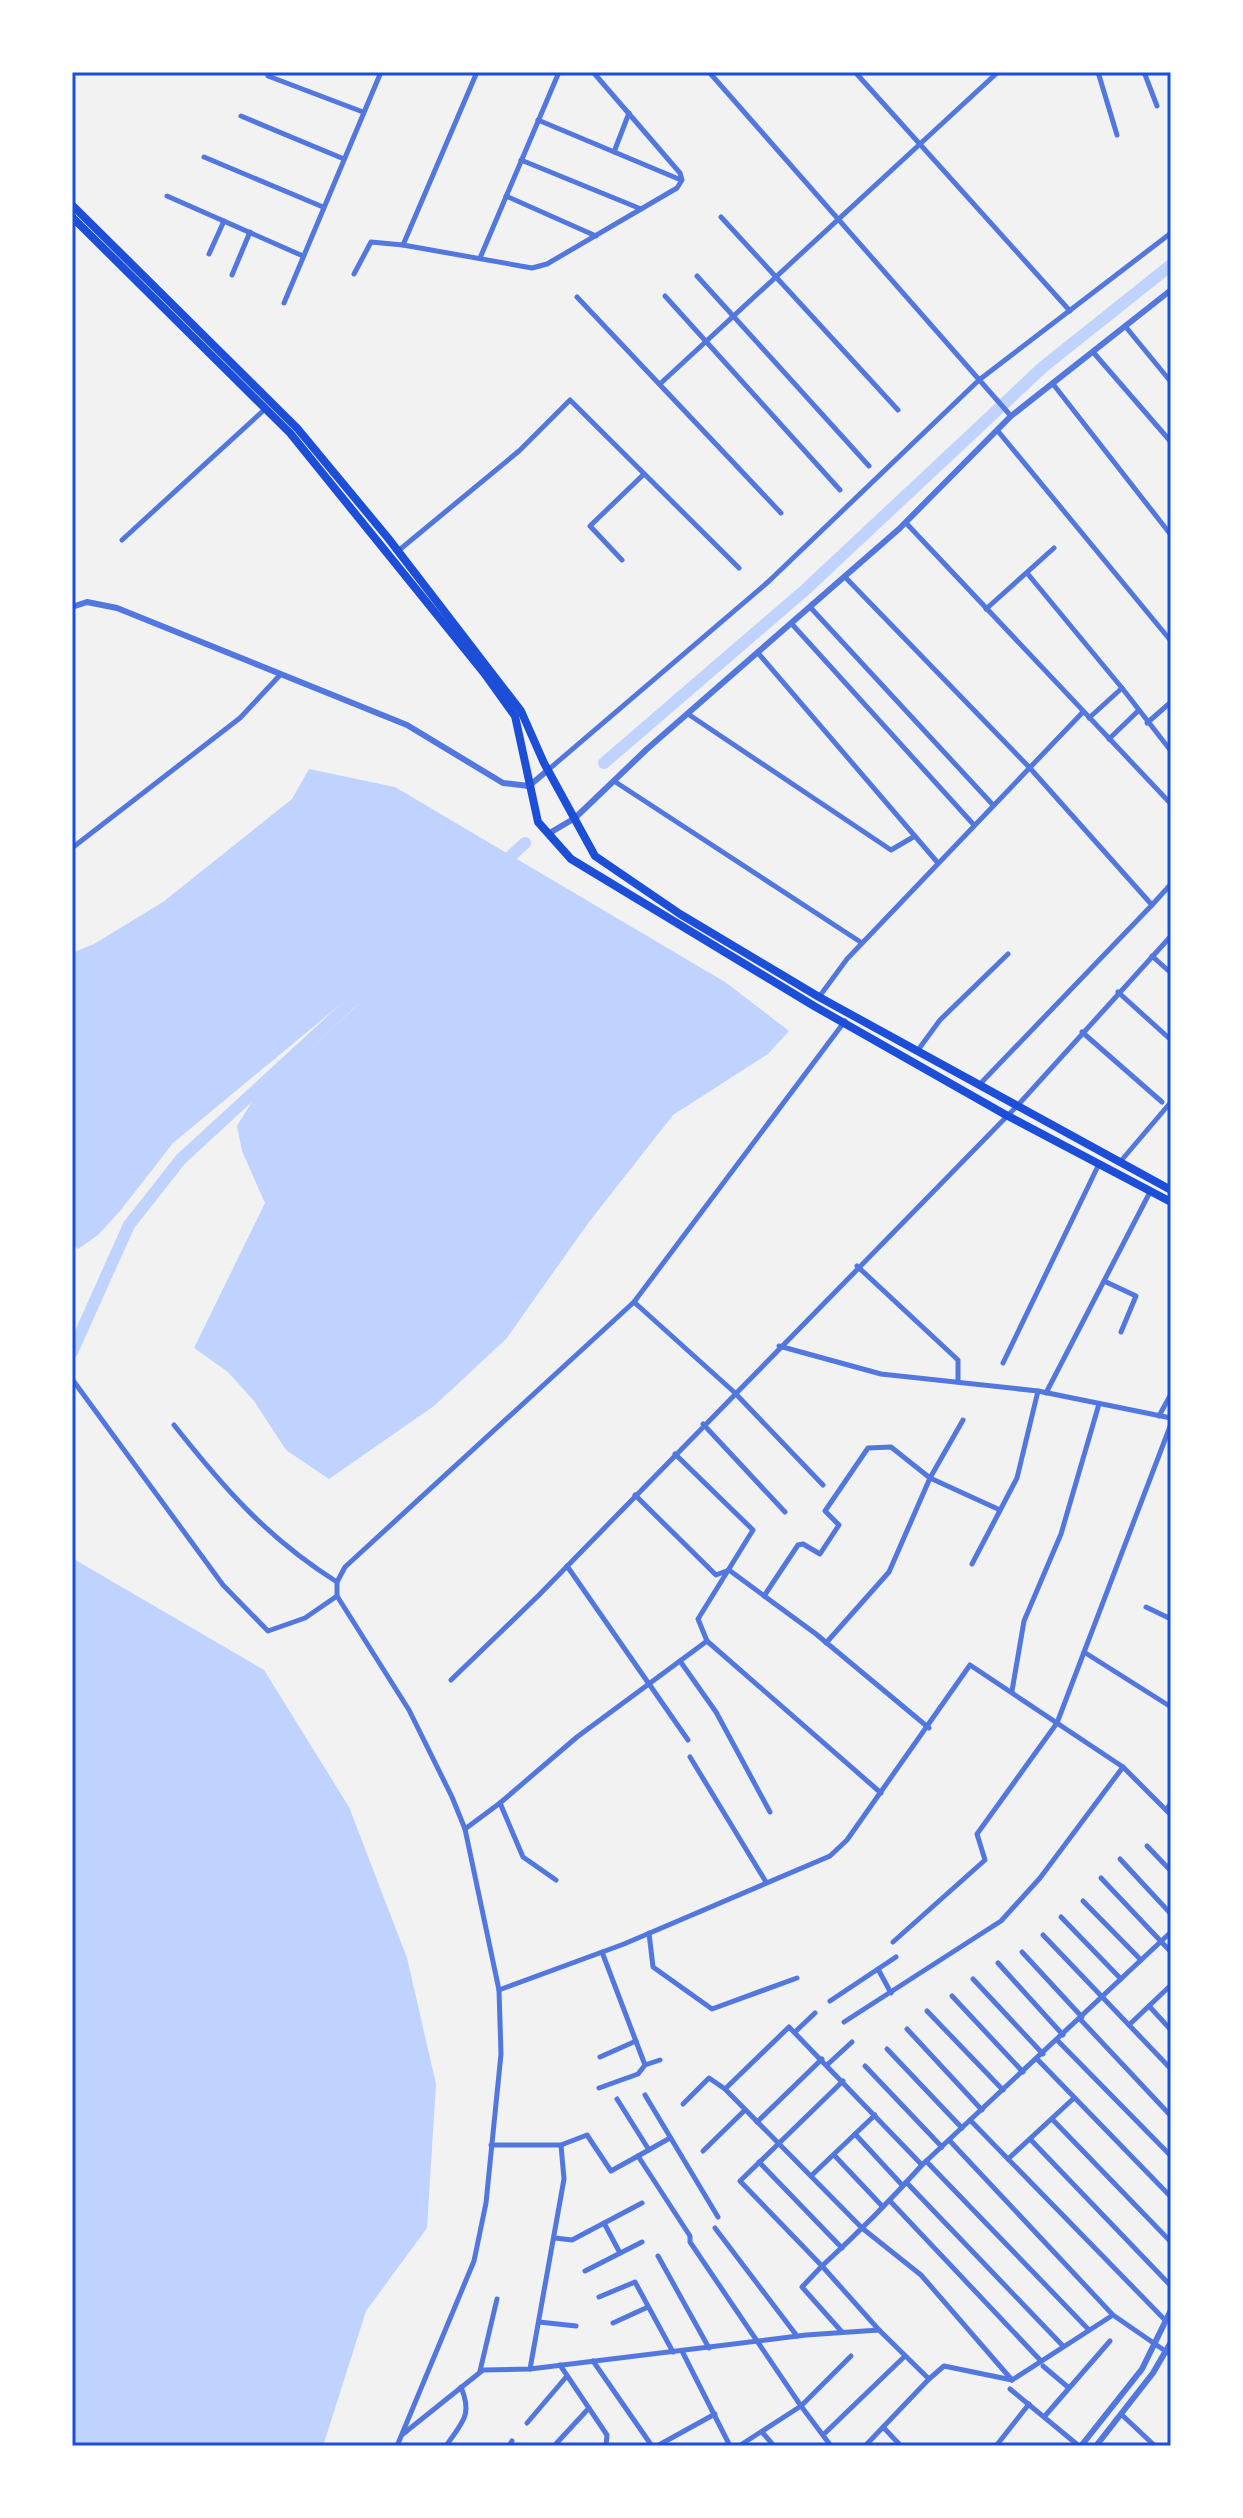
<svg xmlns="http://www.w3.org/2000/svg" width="1243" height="2518" font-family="Spectral,serif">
	<rect width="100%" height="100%" fill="#f2f2f2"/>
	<g fill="#bfd3fe">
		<polygon points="309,769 395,787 725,982 789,1031 768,1054 673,1115 589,1222 506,1339 434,1406 329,1479 286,1450 254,1401 228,1372 194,1348 265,1203 242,1151 237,1126 253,1100 359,1004 353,994 173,1143 120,1211 98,1235 78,1249 72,1244 72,953 94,944 163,902 292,799"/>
		<polygon points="72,1558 264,1670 349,1807 407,1958 436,2084 427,2228 366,2311 323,2446 72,2446"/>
	</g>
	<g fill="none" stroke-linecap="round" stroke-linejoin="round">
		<g stroke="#bfd3fe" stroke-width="12">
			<polyline points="604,763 805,590 1043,367 1171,265"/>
			<polyline points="502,864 525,843"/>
			<polyline points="72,1352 129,1225 181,1159 367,988"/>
		</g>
		<g stroke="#5277de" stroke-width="5">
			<polyline points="477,72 403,245 532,268 547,264 677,188 682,180 680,173 593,72"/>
			<polyline points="709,72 1011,416"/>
			<polyline points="855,72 1070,311"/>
			<polyline points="1098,72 1117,135"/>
			<polyline points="1144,72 1157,106"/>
			<polyline points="268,76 363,112"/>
			<polyline points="241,116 344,159"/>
			<polyline points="538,120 681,180"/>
			<polyline points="614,152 629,113"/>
			<polyline points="204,157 323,207"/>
			<polyline points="521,160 641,209"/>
			<polyline points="167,196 303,256"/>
			<polyline points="506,196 596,236"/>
			<polyline points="721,217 898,410"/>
			<polyline points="209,254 224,221"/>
			<polyline points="480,258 559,72"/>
			<polyline points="354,274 371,242 403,245"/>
			<polyline points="232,275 250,232"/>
			<polyline points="697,276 869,466"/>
			<polyline points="665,296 840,490"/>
			<polyline points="577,297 781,513"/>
			<polyline points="284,303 381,72"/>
			<polyline points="1125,326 1171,382"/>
			<polyline points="1093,352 1171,442"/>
			<polyline points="661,383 998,72"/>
			<polyline points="1053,384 1171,535"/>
			<polyline points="997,430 1171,641"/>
			<polyline points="906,523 1171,804"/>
			<polyline points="122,540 264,410"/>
			<polyline points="398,551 519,451 570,400 739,568"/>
			<polyline points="622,560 590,526 644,474"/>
			<polyline points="1027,573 1122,688"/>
			<polyline points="845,577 1029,767 1152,905 980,1084"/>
			<polyline points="810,607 993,805"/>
			<polyline points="986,609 1054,548"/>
			<polyline points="791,623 974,825"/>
			<polyline points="758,653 938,863"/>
			<polyline points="688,714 891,850 915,836"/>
			<polyline points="1089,718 1122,688 1171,751"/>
			<polyline points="1147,723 1171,702"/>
			<polyline points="1109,739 1138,711"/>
			<polyline points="548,770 768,582 979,380 1171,233"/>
			<polyline points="614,781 862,943"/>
			<polyline points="72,848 240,718 281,674"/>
			<polyline points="1152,905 1171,884"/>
			<polyline points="1152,956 1171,973"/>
			<polyline points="1118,992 1171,1040"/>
			<polyline points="819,997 847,959 1083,712"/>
			<polyline points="1082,1032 1162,1102"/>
			<polyline points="918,1050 940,1020 1008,954"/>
			<polyline points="1120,1162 1171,1102"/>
			<polyline points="857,1266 958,1360 958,1382"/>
			<polyline points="1104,1281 1136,1296 1121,1332"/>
			<polyline points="634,1302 734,1392 823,1485"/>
			<polyline points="779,1346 881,1374 1038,1391 1171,1418"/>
			<polyline points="1003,1363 1099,1164"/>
			<polyline points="72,1379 223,1585 268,1631 305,1618 337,1596"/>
			<polyline points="1046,1393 1150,1192"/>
			<polyline points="1159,1416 1171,1394"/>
			<polyline points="703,1424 785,1512"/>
			<path d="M174 1425C224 1488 267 1538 337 1582"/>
			<polyline points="675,1454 753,1530 698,1619 707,1641 881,1793"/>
			<polyline points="635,1495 716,1575 729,1570 816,1634 929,1728"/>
			<polyline points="972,1564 1017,1478 1038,1391"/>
			<polyline points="567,1566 688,1740"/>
			<polyline points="764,1596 798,1545 803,1544 820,1554 839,1525 825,1511 868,1448 891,1447 930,1478 1000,1510"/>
			<polyline points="1146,1607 1171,1619"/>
			<polyline points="826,1643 889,1572 930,1478 963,1420"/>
			<polyline points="1084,1652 1171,1707"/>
			<polyline points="680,1661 716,1712 770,1812"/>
			<polyline points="451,1680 539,1595 1018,1105 1171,936"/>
			<polyline points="1012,1691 1024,1621 1061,1534 1099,1404"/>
			<polyline points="690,1757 766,1882"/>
			<polyline points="500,1803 523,1857 556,1880"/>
			<polyline points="1166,1810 1171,1803"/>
			<polyline points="465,1829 500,1803 577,1737 707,1641"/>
			<polyline points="1147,1846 1171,1871"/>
			<polyline points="1120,1859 1171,1914"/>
			<polyline points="1101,1878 1171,1952"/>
			<polyline points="1083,1901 1141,1960"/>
			<polyline points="1061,1917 1121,1979"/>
			<polyline points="649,1933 653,1967 712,2009 797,1978"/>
			<polyline points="1043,1935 1171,2069"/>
			<polyline points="893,1942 985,1860 977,1834 1057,1723 1171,1424"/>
			<polyline points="602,1952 645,2065 660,2060"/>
			<polyline points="1022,1952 1082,2017"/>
			<polyline points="998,1963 1063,2035"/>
			<polyline points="878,1969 891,1993"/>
			<polyline points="973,1979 1043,2054"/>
			<polyline points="499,1990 624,1944 830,1856 847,1840 970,1665 1123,1767 1171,1815"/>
			<polyline points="952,1996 1023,2072"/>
			<polyline points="830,2001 896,1957"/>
			<polyline points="1149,2006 1171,2030"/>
			<polyline points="927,2011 1003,2090"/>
			<polyline points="1080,2019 1171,2116"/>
			<polyline points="844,2022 1001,1921 1040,1878 1123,1767"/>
			<polyline points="1129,2025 1171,1985"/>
			<polyline points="907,2029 982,2110"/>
			<polyline points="796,2031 815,2013"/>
			<polyline points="1057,2040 1171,2156"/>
			<polyline points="887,2049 962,2128"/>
			<polyline points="600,2057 636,2041"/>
			<polyline points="1037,2059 1171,2197"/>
			<polyline points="827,2065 852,2042"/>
			<polyline points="865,2066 942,2147"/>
			<polyline points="599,2088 638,2074 645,2065"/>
			<polyline points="645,2095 718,2217"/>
			<polyline points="617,2099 649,2150"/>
			<polyline points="683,2104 709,2078 725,2089"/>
			<polyline points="1052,2119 1171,2242"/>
			<polyline points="970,2120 1166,2321"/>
			<polyline points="757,2122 822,2059"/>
			<polyline points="855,2134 903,2186"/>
			<polyline points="1030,2139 1171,2286"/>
			<polyline points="949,2140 1112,2314"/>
			<polyline points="491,2145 561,2145 564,2179 530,2369"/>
			<polyline points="561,2145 587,2135 611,2171 638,2156 690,2236 690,2242 801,2406 739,2446"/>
			<polyline points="703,2151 745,2110"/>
			<polyline points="834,2155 883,2207"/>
			<polyline points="638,2156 670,2138"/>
			<polyline points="1008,2159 1074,2098"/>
			<polyline points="926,2161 1089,2330"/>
			<polyline points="759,2162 842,2248"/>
			<polyline points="922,2165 1171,1932"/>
			<polyline points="811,2176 875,2115"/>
			<polyline points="906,2182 1063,2346"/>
			<polyline points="890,2201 1041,2361"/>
			<polyline points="604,2223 620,2253"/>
			<polyline points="715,2228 797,2336"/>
			<polyline points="555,2238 572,2240 642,2203"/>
			<polyline points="658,2256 709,2348"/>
			<polyline points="585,2271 642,2242"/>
			<polyline points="599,2297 635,2282 673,2352"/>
			<polyline points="539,2322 576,2326"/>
			<polyline points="613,2323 648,2307"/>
			<path d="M879 2330 822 2266C857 2234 890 2201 922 2165L789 2027 725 2089 862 2228 921 2275 1012 2380"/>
			<polyline points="842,2332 802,2287 822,2266 740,2181 843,2081"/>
			<polyline points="682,2351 730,2446"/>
			<polyline points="593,2361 652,2446"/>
			<polyline points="560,2365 607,2435 606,2446"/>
			<polyline points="1043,2366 1069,2388"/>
			<polyline points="480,2371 497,2299"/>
			<polyline points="1010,2389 1079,2446"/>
			<polyline points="1121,2414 1155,2446"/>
			<polyline points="1044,2417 1110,2341"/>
			<polyline points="527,2423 567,2376"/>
			<polyline points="883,2427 901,2446"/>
			<polyline points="762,2432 774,2446"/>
			<polyline points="403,2434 483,2370 530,2369 806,2335 879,2330 929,2379 944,2366 1012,2380 1113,2315 1171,2355"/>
			<polyline points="823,2435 905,2356"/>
			<polyline points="397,2446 474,2261 486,2203 501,2054 499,1990 465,1829 452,1797 409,1710 337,1596 337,1582 345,1567 634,1302 845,1021"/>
			<path d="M446 2446C462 2422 473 2416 461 2387"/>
			<polyline points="509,2446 512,2441"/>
			<polyline points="554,2446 589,2408"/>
			<polyline points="657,2446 715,2414"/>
			<polyline points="831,2446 801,2406 851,2356"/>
			<polyline points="865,2446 929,2379"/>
			<polyline points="996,2446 1029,2404"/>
		</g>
		<g stroke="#5277de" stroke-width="6">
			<polyline points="72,607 87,602 117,608 407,725 503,783 529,786 548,770"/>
			<polyline points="548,834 575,818 647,749 899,529 1011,416 1171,290"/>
			<polyline points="1081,2446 1142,2369 1171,2310"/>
			<polyline points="1096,2446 1153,2373 1171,2342"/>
		</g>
		<g stroke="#1d4ed8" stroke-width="8">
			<polyline points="72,205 297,428 388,538 521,711 544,763 595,856 680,914 819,997 1171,1190"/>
			<polyline points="72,217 290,433 484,673 515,716 538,822 571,859 814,1006 1006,1115 1171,1202"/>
		</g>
	</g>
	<rect width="1243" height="2518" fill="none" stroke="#ffffff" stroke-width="148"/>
	<rect x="74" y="74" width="1095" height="2370" fill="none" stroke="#1d4ed8" stroke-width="3"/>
</svg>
